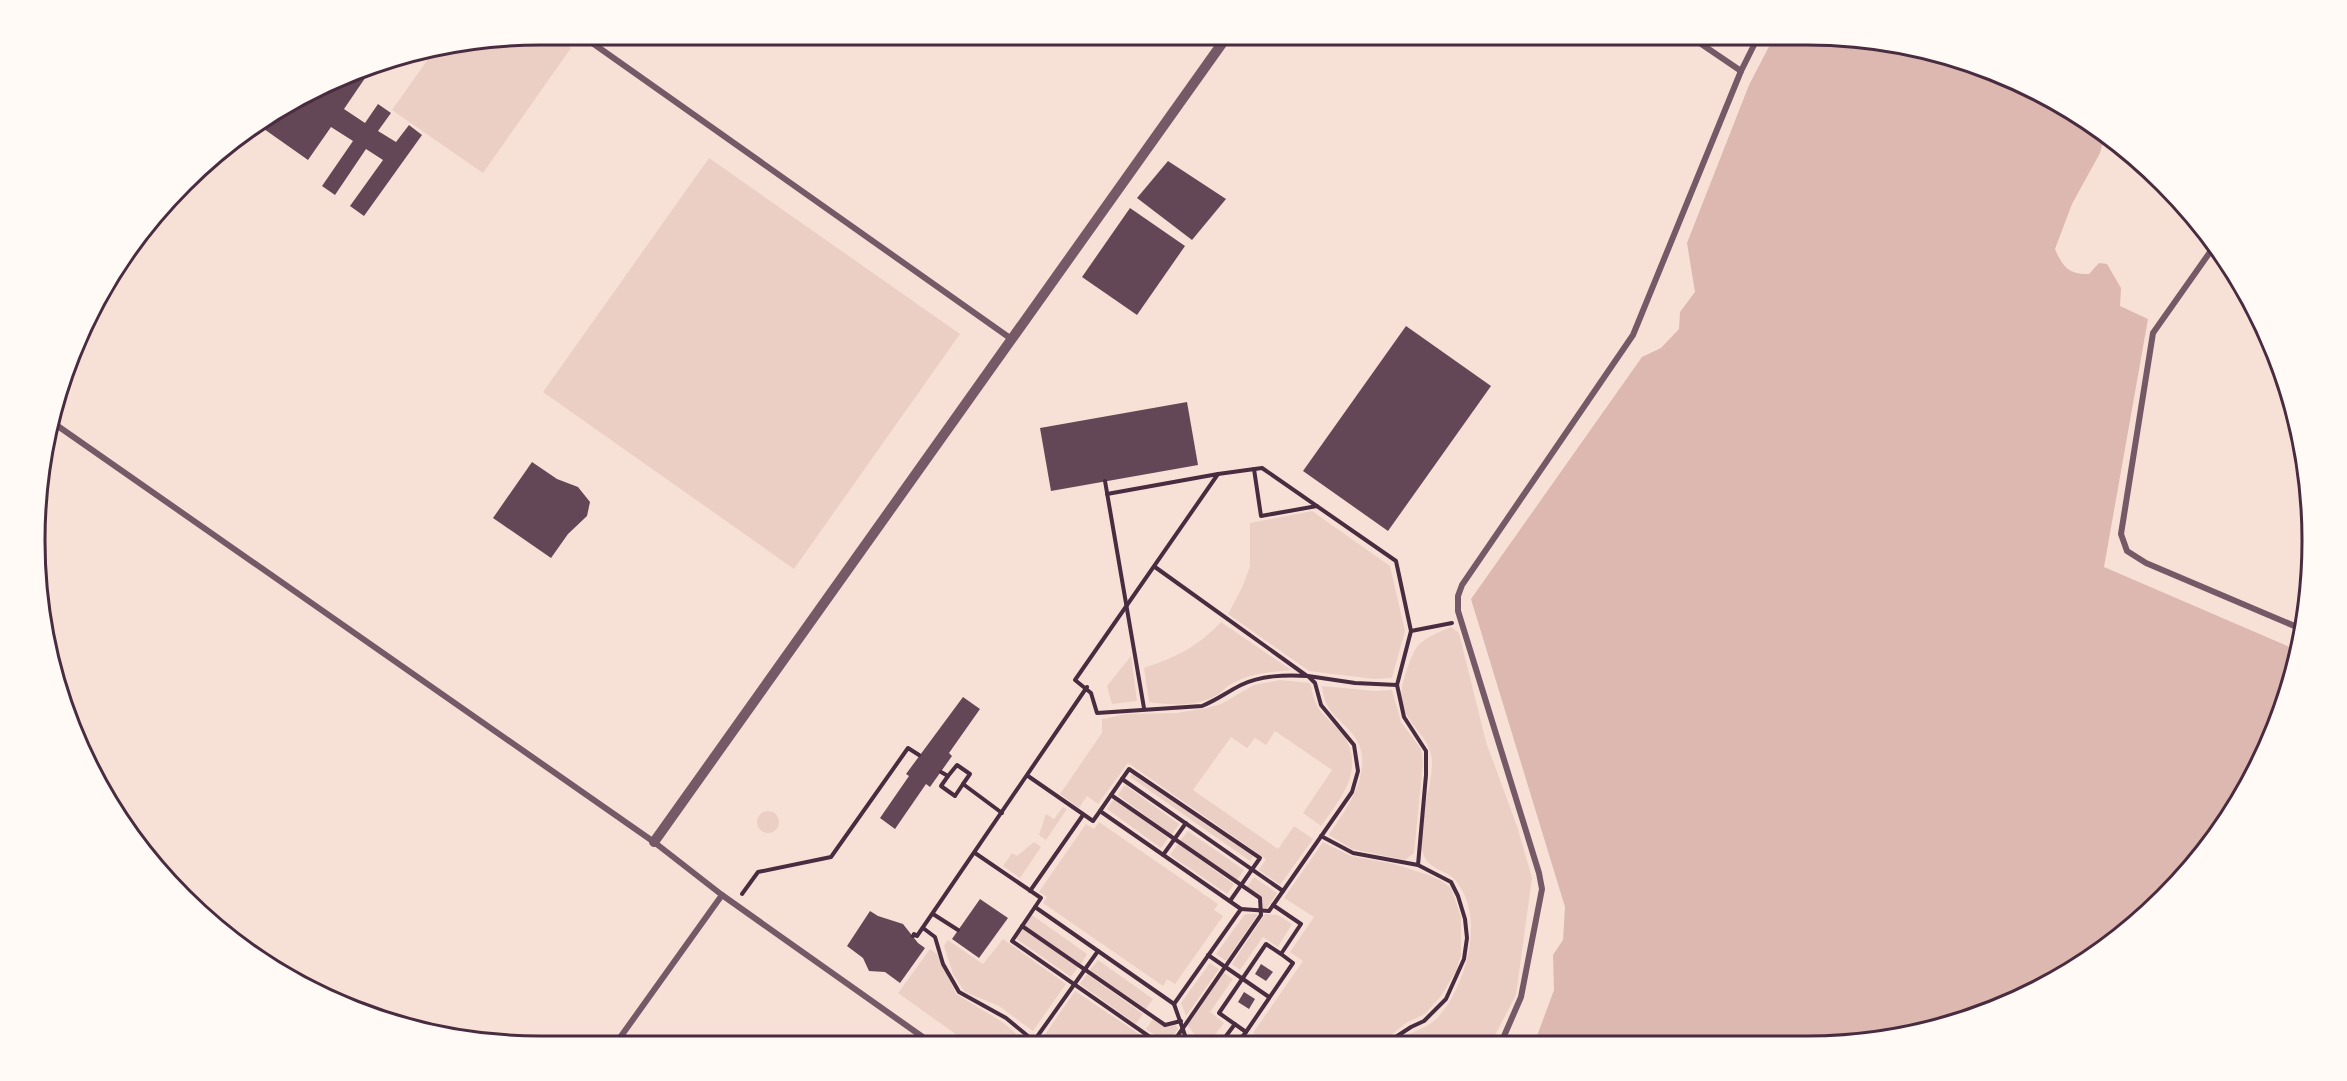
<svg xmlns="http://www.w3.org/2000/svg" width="2347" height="1081" font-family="Signika,sans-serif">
	<rect width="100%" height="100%" fill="#f7e1d7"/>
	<g fill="#ebcfc5">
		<polygon points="541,35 552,35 571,48 483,173 392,110 433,52"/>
		<polygon points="709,158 960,334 794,569 543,392"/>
		<polygon points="1312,511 1390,566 1405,631 1392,678 1374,679 1309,671 1228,614 1242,588 1250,566 1250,523"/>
		<path d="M1221 622 1291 670C1270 672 1246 674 1228 686 1223 690 1219 695 1213 697 1194 707 1170 705 1149 702L1144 668C1178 656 1196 648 1221 622Z"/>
		<path d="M1451 627 1459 633 1486 742 1518 829 1532 878 1516 995 1491 1043 1392 1044C1406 1032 1428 1030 1439 1016 1464 988 1482 927 1463 892 1460 887 1457 881 1452 877 1443 870 1430 869 1424 856 1413 828 1433 789 1432 761 1431 742 1417 732 1408 717 1396 698 1403 680 1410 661 1412 657 1413 652 1416 648 1423 638 1439 632 1451 627Z"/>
		<polygon points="1131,656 1137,701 1112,704 1107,686"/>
		<path d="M1280 680 1310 683C1313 693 1314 704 1322 713 1330 722 1341 730 1347 741 1363 773 1339 801 1321 826L1303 813 1332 770 1275 731 1266 745 1255 738 1247 748 1231 737 1193 790 1278 849 1294 826 1313 839 1280 885 1259 870 1266 859 1128 763 1098 804 1087 796 1079 808 1060 794 1102 733V719L1127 714 1176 713 1207 708 1221 704 1254 685Z"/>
		<path d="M1322 686 1375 691 1392 690 1401 722 1421 749 1423 763 1414 853 1405 860 1352 849 1329 835C1348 806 1380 764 1350 731 1335 714 1325 711 1322 686Z"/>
		<polygon points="1133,773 1253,856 1250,861 1130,777"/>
		<polygon points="1125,785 1179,824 1172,835 1118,795"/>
		<polygon points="1114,799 1168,838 1161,848 1107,809"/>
		<polygon points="1063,807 1067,809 1046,840 1039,835 1046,814 1054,819"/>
		<circle cx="768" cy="822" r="11"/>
		<polygon points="1099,822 1218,904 1214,910 1223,916 1175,984 1167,979 1163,986 1043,903 1047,897 1039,892 1086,824 1094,829"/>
		<polygon points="1188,831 1244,870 1237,880 1180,841"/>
		<polygon points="1034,842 1041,847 1020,878 1003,866 1012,853 1017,856"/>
		<polygon points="1323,842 1351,856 1394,864 1429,875 1440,880 1451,888 1461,917 1461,955 1456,971 1441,996 1425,1014 1406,1023 1380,1044 1269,1044 1253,1033 1303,961 1290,952 1314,917 1284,898"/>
		<polygon points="1178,844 1234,884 1227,894 1170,855"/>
		<polygon points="1254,877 1277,893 1267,908 1263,908 1262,897 1247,887"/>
		<polygon points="1245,914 1258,914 1226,961 1216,954"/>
		<polygon points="1265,914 1278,915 1292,924 1278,947 1263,937 1240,970 1232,964"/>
		<polygon points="1032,915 1087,954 1081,964 1024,925"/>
		<polygon points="1022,928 1078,967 1071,977 1015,938"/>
		<polygon points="1003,939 1066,984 1033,1031 999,1006 965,992 953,974 944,946 948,940 983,964"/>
		<polygon points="930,949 937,954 956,994 1004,1023 1028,1045 971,1045 898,993"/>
		<polygon points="1098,960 1153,999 1146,1009 1090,970"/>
		<polygon points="1210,963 1219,969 1186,1016 1181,1003"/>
		<polygon points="1224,973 1233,979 1210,1012 1224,1023 1208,1044 1194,1034 1187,1024"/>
		<polygon points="1087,974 1143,1014 1136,1024 1080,984"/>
		<polygon points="1075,991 1154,1044 1046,1045 1042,1039"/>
		<polygon points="1153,1019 1165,1027 1176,1025 1178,1029 1168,1044 1146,1029"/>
	</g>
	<path fill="#dcb8b0" d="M1775 35H1807L1905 44 2000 73 2087 120 2105 134 2100 153 2072 204 2055 249C2062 266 2069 275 2089 274L2099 263 2107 264 2121 288 2120 306 2148 319 2104 567 2299 651 2274 734 2208 848 2115 942 2000 1008 1873 1042 1521 1043 1528 1036H1537L1554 990 1553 955 1563 940 1565 907 1471 599 1642 357 1661 348 1679 329 1680 312 1695 292 1687 243 1749 85Z"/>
	<g fill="#644757">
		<polygon points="376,62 344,109 365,123 378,104 391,113 378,131 396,142 409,125 422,135 364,216 350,206 383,160 366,149 335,195 322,186 353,141 331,127 308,160 264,129 278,109 288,102"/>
		<polygon points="1168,161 1226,199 1192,240 1137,198"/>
		<polygon points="1130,208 1185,246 1137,315 1082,277"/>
		<polygon points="1406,326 1491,386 1388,531 1303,471"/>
		<polygon points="1187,402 1198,465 1051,491 1040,428"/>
		<polygon points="532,462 557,479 578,487 590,502 587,516 568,534 551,558 493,518"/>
		<polygon points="963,697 980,709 949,753 952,756 930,787 926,784 895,829 880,818 909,776 906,774"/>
		<polygon points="980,899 1008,918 979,958 952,939"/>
		<polygon points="870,911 878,916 903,924 918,943 925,948 900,983 885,972 869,971 863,958 847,946"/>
		<polygon points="1261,964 1273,972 1266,981 1255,974"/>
		<polygon points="1244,992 1255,999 1249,1009 1238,1002"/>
	</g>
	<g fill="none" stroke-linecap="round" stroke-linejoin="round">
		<g stroke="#4a2c40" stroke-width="4">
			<polyline points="1254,469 1261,516 1317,506"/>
			<polyline points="1218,474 1262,468 1396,561 1411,631 1397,685 1355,683 1308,676"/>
			<polyline points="1105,481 1144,708"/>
			<path d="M1107 494 1218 474 1075 680 1091 693 1097 713 1202 706C1217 700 1227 692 1241 685 1262 675 1285 675 1307 676L1155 567"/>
			<polyline points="1411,631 1452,623"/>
			<polyline points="1397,685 1404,717 1426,751 1426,775 1418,865"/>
			<polyline points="941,772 948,776 941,786 955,796 963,784 1002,813"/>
			<polyline points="948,776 957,765 970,774 963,784"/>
			<polyline points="1122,779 1283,891 1352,792 1358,771 1354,745 1321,705 1315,683 1308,676"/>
			<polyline points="1111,795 1260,898 1261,915 1172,1044"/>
			<polyline points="1100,811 1129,769 1260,858 1230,901"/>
			<polyline points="1321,836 1353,853 1418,865 1451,882 1458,896 1465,919 1467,938 1464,959 1446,999 1424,1021 1411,1027 1385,1044"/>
			<polyline points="975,853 1041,898 1035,907 1174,1004 1241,909 1100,811 1093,821 1028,776"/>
			<polyline points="1163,855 1186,823"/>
			<polyline points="1030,891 1083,815"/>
			<polyline points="742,894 758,872 831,857 908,748 919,755"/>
			<polyline points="1273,905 1301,924 1281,954 1266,944 1219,1013 1246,1032 1293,963 1281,954"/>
			<polyline points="1035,907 1012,941 1160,1044"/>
			<polyline points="1241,909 1269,911 1283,891"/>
			<polyline points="933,914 958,930"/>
			<polyline points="1022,926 1165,1025 1181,1021"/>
			<polyline points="923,928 935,937 943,964 959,992 1006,1018 1034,1041"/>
			<polyline points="913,936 914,934 917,936 1087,687"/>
			<polyline points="1208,955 1269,997"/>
			<polyline points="1174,1004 1187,1041 1191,1044"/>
			<polyline points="1246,1032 1242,1037 1254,1044"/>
			<polyline points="1220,1044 1235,1024"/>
			<polyline points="1036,1045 1034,1041 1098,951"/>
		</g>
		<g stroke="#755966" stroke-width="6">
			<polyline points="581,35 1010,338"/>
			<polyline points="1688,35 1741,71"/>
			<polyline points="2215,245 2153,333 2121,534 2127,551 2146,563 2304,630"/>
			<polyline points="52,422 654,842 722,895 934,1045"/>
			<polyline points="1501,1043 1521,997 1542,889 1539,873 1458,611 1458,596 1462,585 1633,335 1741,71 1759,35"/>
			<polyline points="614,1046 722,895"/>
		</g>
		<polyline stroke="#755966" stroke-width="10" points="654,842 1228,35"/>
	</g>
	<path d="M0 0H2347V1081H0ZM540 45H1807A495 495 0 0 1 2302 540V541A495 495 0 0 1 1807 1036H540A495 495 0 0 1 45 541V540A495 495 0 0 1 540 45Z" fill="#fffaf5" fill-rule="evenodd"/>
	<path fill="none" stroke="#4a2c40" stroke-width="3" d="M540 45H1807A495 495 0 0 1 2302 540V541A495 495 0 0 1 1807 1036H540A495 495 0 0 1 45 541V540A495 495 0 0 1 540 45Z"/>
</svg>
